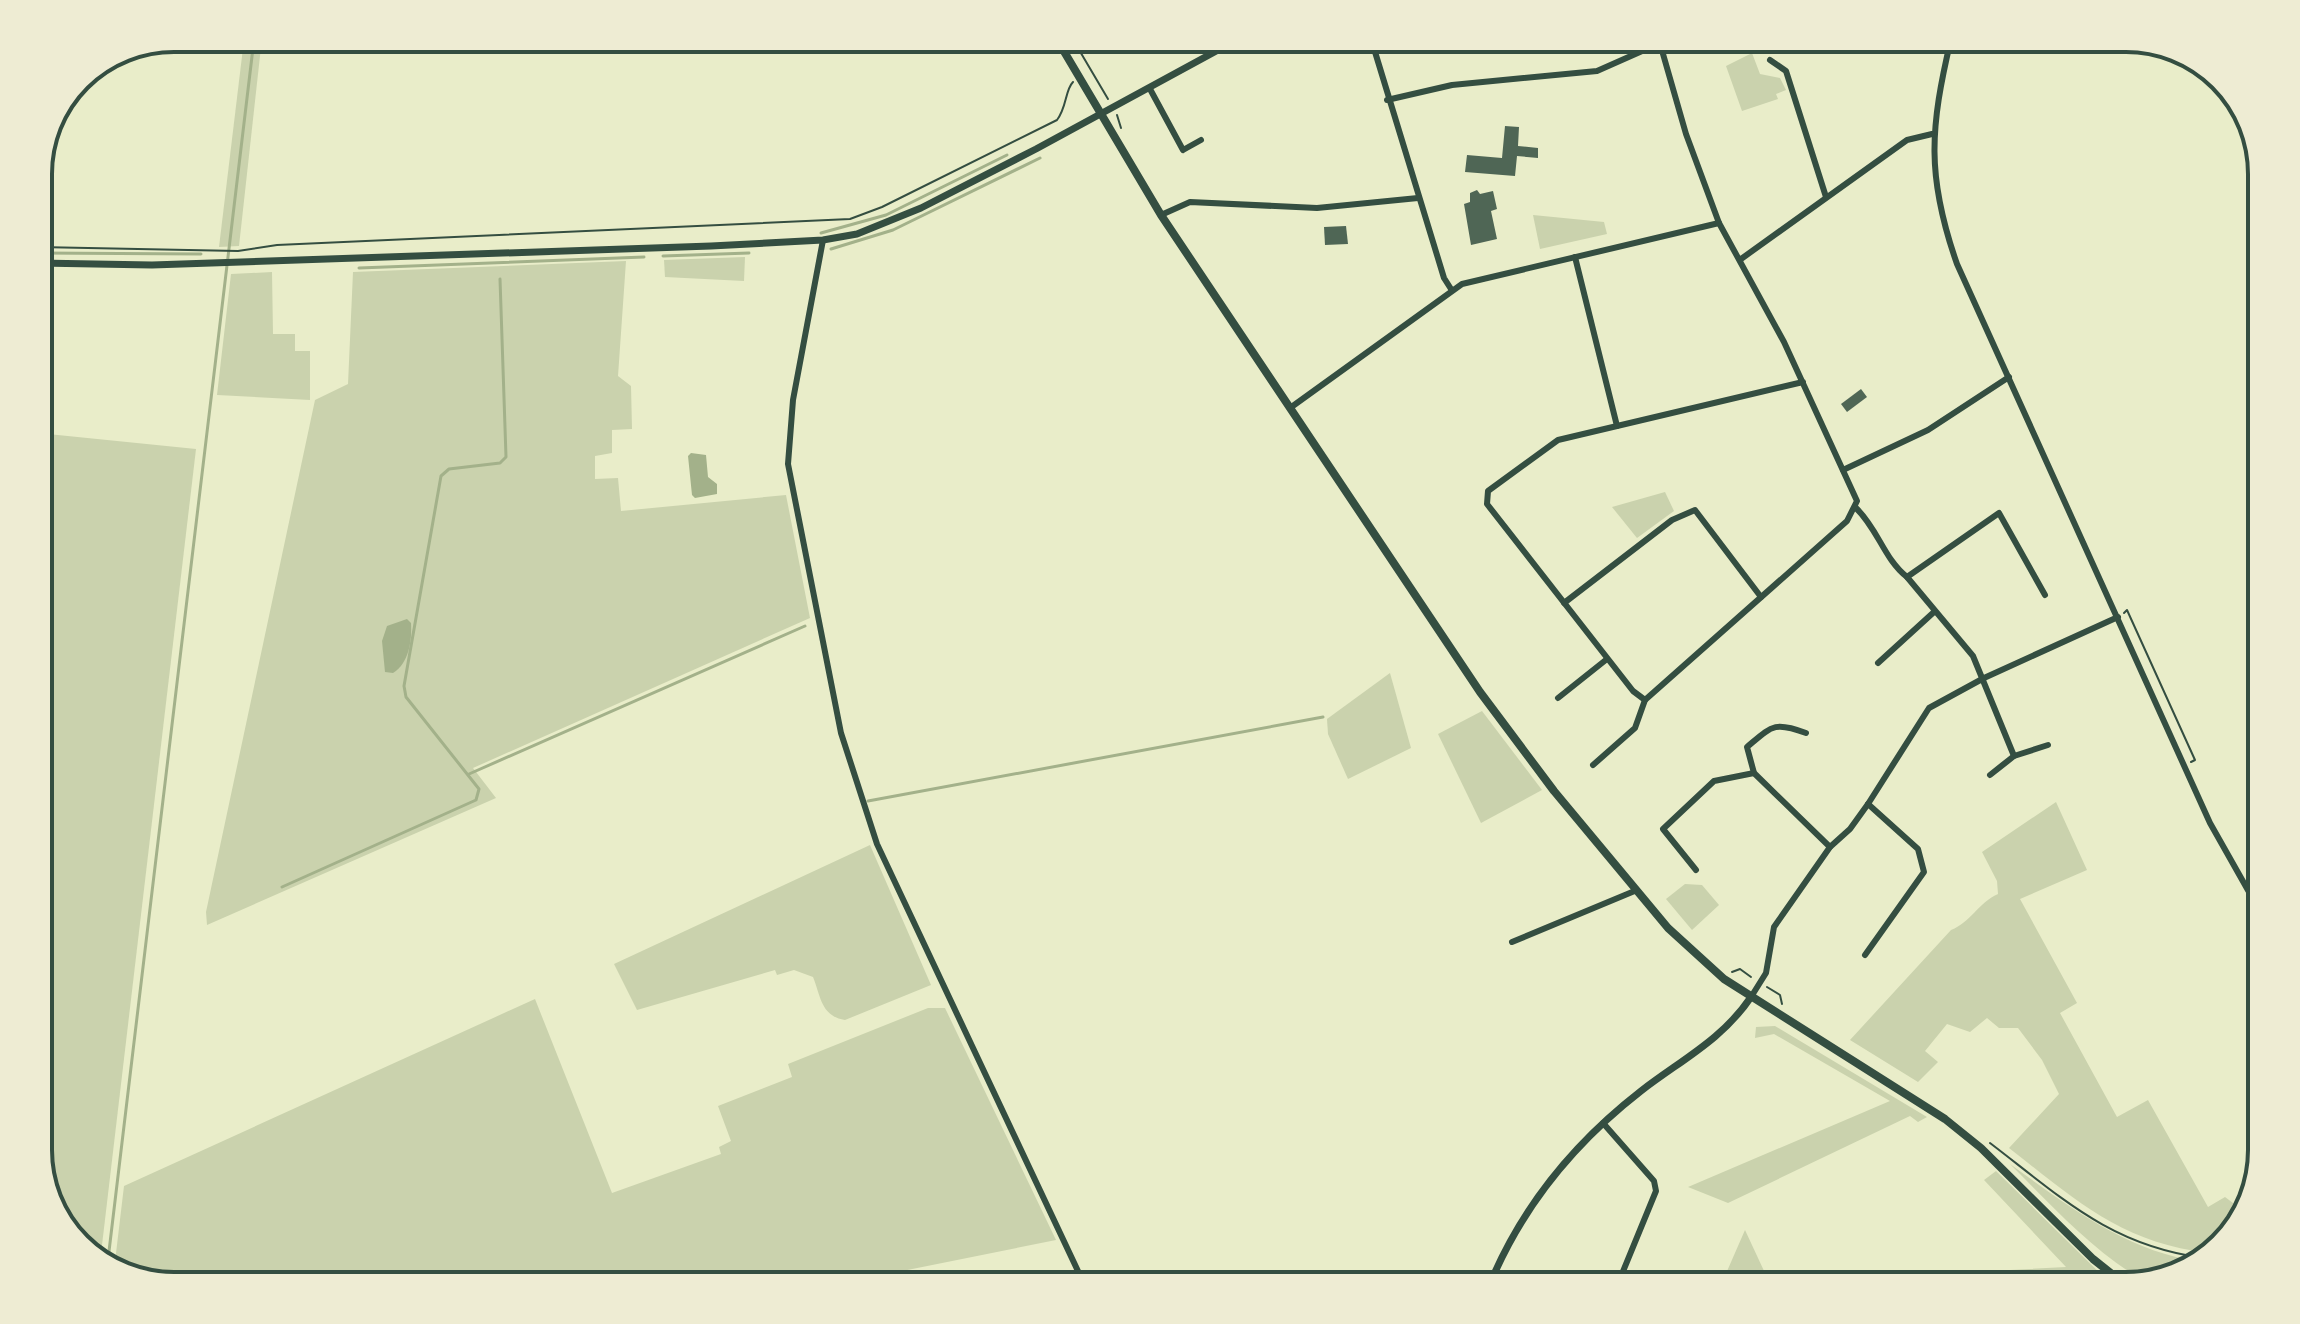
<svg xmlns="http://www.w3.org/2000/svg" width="2300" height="1324" font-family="Cabin,sans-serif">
	<rect width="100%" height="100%" fill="#e9edc9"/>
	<g fill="#cad2ad">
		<polygon points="261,47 239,246 219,247 243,48"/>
		<polygon points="1752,53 1760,74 1780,78 1786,90 1776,94 1778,99 1742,111 1726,66"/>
		<polygon points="1533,215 1604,222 1607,234 1540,249"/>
		<polygon points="745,257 744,281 665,277 664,260"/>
		<polygon points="626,261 618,376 631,386 632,429 612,430 612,453 595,456 595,479 618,478 621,511 786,495 810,618 473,768 496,798 207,925 206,912 315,400 348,384 353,272"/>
		<polygon points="272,272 273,334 295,334 295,351 310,351 310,400 217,395 231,274"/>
		<polygon points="38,433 196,449 100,1262 61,1225 38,1158"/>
		<polygon points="1665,492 1674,511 1637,538 1612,507"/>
		<polygon points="1390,673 1411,748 1348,779 1328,734 1327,719"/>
		<polygon points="1482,711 1542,790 1481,823 1438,734"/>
		<path d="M2056 802 2087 870 2020 899 2077 1003 2060 1013 2117 1117 2148 1100 2208 1207 2225 1197 2245 1212 2208 1253C2120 1242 2077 1201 2009 1148L2059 1094 2042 1060 2018 1028H1999L1987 1018 1970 1032 1947 1024 1925 1051 1938 1062 1918 1082 1850 1040 1951 930C1971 922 1978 903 1998 894L1997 881 1982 852Z"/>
		<path d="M870 845 931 985 845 1020C821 1016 821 997 813 977L794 970 777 975 775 970 637 1010 614 964Z"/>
		<polygon points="1685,884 1702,885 1719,905 1692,930 1666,899"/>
		<polygon points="535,999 612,1193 721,1154 719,1147 731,1141 718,1106 792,1077 788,1064 928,1008 945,1008 1056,1240 828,1286 174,1286 114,1270 124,1186"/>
		<polygon points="1775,1026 1927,1117 1918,1122 1910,1116 1728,1203 1688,1187 1890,1101 1774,1034 1755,1038 1756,1027"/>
		<path d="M2010 1164C2071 1208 2125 1250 2200 1262L2194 1268 2142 1280C2092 1250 2051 1205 2010 1164Z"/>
		<polygon points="1996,1171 2112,1285 2002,1281 1938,1286 1850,1286 1897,1276 2066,1267 1984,1180"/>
		<polygon points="1745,1230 1771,1286 1714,1286 1721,1285"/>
	</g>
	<g fill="#a3b18a">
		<polygon points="691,453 706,455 708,477 717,484 717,494 695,498 692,495 688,456"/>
		<path d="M407 619 411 623C412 641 409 663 393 673L385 672 382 641 387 626Z"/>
	</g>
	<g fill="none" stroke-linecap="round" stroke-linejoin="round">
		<g stroke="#a3b18a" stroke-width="3">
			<polyline points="821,233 886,215 1007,155"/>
			<polyline points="831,249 893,230 1040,158"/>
			<polyline points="38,253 201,254"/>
			<polyline points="663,256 749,253"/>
			<polyline points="359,268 644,257"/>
			<polyline points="469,774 805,626"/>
			<polyline points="868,801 1323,717"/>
			<polyline points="282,887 476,800 479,789 406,697 404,686 441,476 449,469 500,463 506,457 500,279"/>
			<polyline points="107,1268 253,48"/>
		</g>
	</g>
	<g fill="#4f6655">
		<polygon points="1505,126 1519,127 1518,146 1538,148 1538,158 1517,156 1515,176 1465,172 1467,155 1502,158"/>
		<polygon points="1477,190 1480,194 1493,191 1497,209 1491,211 1497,239 1471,245 1464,204 1470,202 1470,193"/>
		<polygon points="1346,226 1348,244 1325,245 1324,227"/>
		<polygon points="1861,389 1867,397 1847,412 1841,404"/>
	</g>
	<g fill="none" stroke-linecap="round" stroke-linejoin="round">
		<g stroke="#344e41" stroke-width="2">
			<polyline points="1075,43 1108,99"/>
			<polyline points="1117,115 1121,128"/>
			<path d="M38 247 238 251 277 245 850 219 882 207 1057 120C1067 107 1065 90 1073 82"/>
			<polyline points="2124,613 2127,610 2195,760 2191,762"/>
			<polyline points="1732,972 1740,969 1751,977"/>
			<polyline points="1767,987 1780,995 1782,1004"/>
			<path d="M1990 1143C2062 1198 2111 1246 2204 1258"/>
		</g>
		<g stroke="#344e41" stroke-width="6">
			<path d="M1951 39C1930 128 1926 176 1957 264L2210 823 2262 915"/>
			<polyline points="1659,40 1686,134 1719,223 1784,342 1857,501 1847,521 1645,700 1633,691 1487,504 1488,491 1558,440 1803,382"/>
			<polyline points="1372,42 1444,278 1451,289"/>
			<polyline points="1770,60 1786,71 1826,197"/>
			<polyline points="1150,89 1183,150 1201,140"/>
			<polyline points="1387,100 1452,85 1597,71 1667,40"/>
			<polyline points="1161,215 1190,202 1317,208 1418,198"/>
			<polyline points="823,240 793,400 788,464 841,733 877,844 1085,1286"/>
			<polyline points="1575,257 1617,426"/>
			<polyline points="1741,259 1907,140 1932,134"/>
			<polyline points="1290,408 1462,284 1719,223"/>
			<polyline points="1843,470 1928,430 2009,377"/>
			<path d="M1856 508C1878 529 1884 559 1907 577L1973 656 2014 756 2048 745"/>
			<polyline points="1907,577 1999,513 2045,595"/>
			<polyline points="1564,603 1672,520 1695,510 1761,597"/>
			<polyline points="1878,663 1934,612"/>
			<polyline points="1558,698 1607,659"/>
			<path d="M1806 733C1774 721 1772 726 1747 747L1754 773 1830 847"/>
			<polyline points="1593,765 1635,728 1645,700"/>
			<polyline points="1990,775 2014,756"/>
			<polyline points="1696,870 1663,829 1714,781 1754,773"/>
			<polyline points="1512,942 1637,890"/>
			<polyline points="1865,955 1924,872 1918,849 1868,804"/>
			<polyline points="1751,997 1766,973 1774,927 1830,847 1850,829 1868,804 1929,708 1984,678 2118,617"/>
			<polyline points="1603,1123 1654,1181 1656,1191 1617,1286"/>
		</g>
		<g stroke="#344e41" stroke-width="7">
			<polyline points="38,263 152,265 711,246 823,240 857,234 921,208 1036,149 1231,43"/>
			<path d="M1489 1286C1521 1208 1574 1143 1641 1091 1681 1060 1722 1040 1751 997"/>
		</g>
		<polyline stroke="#344e41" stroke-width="8" points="1059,43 1161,215 1480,692 1554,791 1668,928 1724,979 1945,1119 1981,1148 2093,1259 2127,1286"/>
	</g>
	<path d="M0 0H2300V1324H0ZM174 52H2126A122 122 0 0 1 2248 174V1150A122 122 0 0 1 2126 1272H174A122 122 0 0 1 52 1150V174A122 122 0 0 1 174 52Z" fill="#eeecd3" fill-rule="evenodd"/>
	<path fill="none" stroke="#344e41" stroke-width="4" d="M174 52H2126A122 122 0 0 1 2248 174V1150A122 122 0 0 1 2126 1272H174A122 122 0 0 1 52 1150V174A122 122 0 0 1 174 52Z"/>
</svg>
